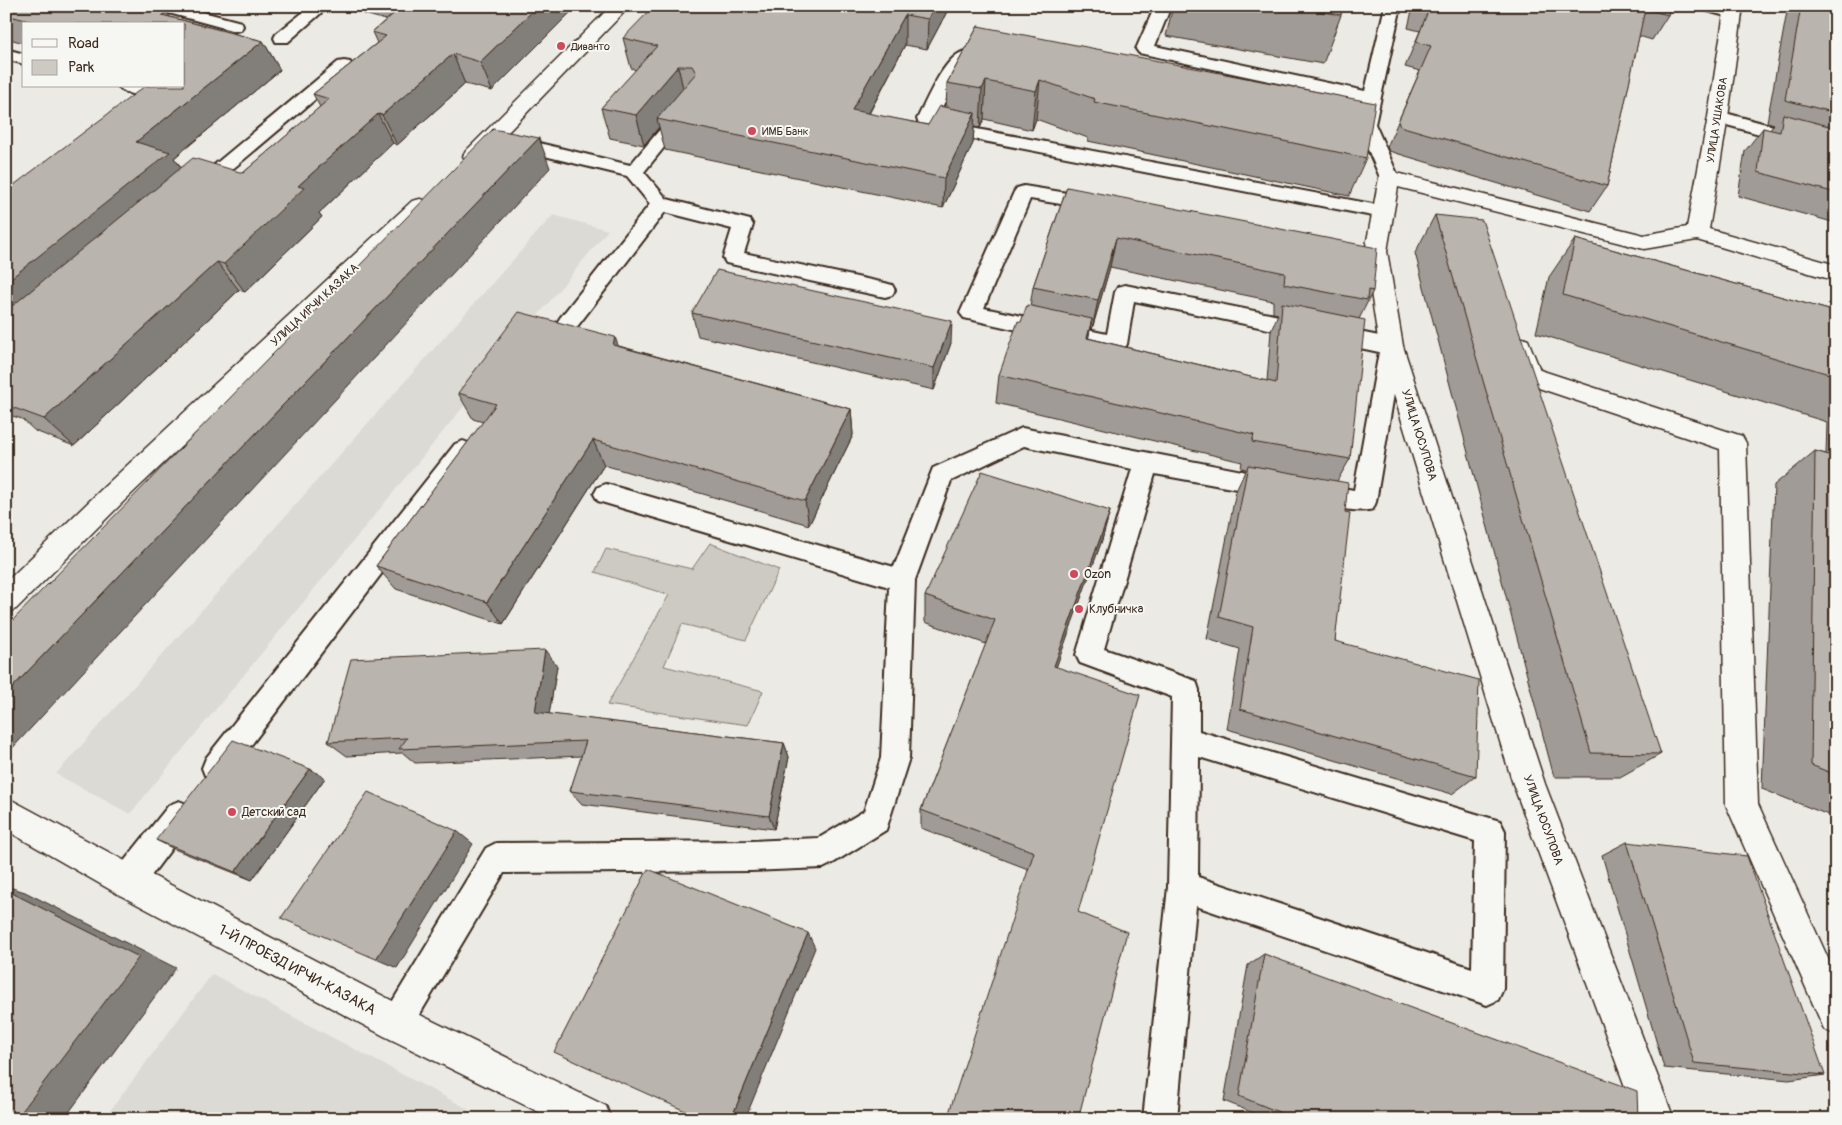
<svg xmlns="http://www.w3.org/2000/svg" width="1842" height="1125" font-family="Pangolin,sans-serif">
	<rect width="100%" height="100%" fill="#ebeae5"/>
	<filter id="ink" filterUnits="userSpaceOnUse"><feTurbulence type="fractalNoise" baseFrequency=".02" numOctaves="2"/><feDisplacementMap in="SourceGraphic" scale="10" xChannelSelector="R" yChannelSelector="G"/><feConvolveMatrix kernelMatrix="1 2 1 2 8 2 1 2 1" color-interpolation-filters="sRGB"/></filter>
	<g filter="url(#ink)">
		<g fill="#dcdad4">
			<polygon points="553,215 608,230 130,814 56,774"/>
			<polygon points="212,974 468,1109 463,1119 104,1119"/>
		</g>
		<polygon fill="#cdcac4" stroke="#847a71" points="710,543 779,570 746,640 682,624 664,666 763,691 748,725 607,705 669,595 595,572 606,549 692,569"/>
		<g fill="none" stroke-linecap="round" stroke-linejoin="round">
			<g stroke="#3b2a1e" stroke-width="4">
				<g id="service">
					<polygon points="152,6 180,6 241,22 243,26 241,30 235,31 154,9"/>
					<polygon points="311,6 329,6 288,42 276,42 274,38 276,34"/>
					<polygon points="1155,6 1171,6 1155,46 1365,91 1385,6 1401,6 1375,124 1399,178 1396,182 1389,184 1382,182 1357,124 1362,101 1139,53 1136,49"/>
					<polygon points="1698,6 1726,6 1739,10 1741,13 1739,16 1733,18 1700,9"/>
					<polygon points="6,49 24,54 24,64 6,59"/>
					<path d="M965 51 998 54 1001 58 998 62 992 63 969 61 963 66 935 121 1383 206 1390 207 1393 212 1390 217 1383 218 921 129 917 119C927 100 944 56 965 51Z"/>
					<polygon points="344,61 350,62 353,66 350,70 203,194 196,196 189,194 186,190 189,186 338,62"/>
					<path d="M118 86H147L153 91 150 95C141 97 124 94 118 86Z"/>
					<polygon points="683,107 689,109 692,113 644,172 667,199 750,220 753,225 744,253 885,283 892,285 895,290 892,295 885,297 726,263 723,258 732,229 665,212 576,328 568,331 560,328 557,323 560,318 650,204 627,176 503,146 501,142 503,138 510,136 630,165 677,109"/>
					<polygon points="1718,111 1836,143 1836,155 1712,121 1709,117 1712,113"/>
					<path d="M1024 186 1098 198 1105 199 1108 204 1105 209 1098 210 1030 199 984 308 1107 334 1115 292 1118 287 1125 285 1399 340 1402 346 1376 502 1373 509C1357 514 1322 505 1306 500L1302 493 1306 486 1314 483 1354 490 1379 352 1134 301 1127 344 1124 350 1116 352 964 318 960 313 1014 192 1017 188Z"/>
					<path d="M1022 428 1283 479 1287 486 1283 493 1275 496 1155 474 1104 649 1196 681 1199 690V731L1500 821 1505 831 1503 989 1498 1000 1487 1005 1196 906 1177 1119H1143L1168 887 1172 697 1080 663 1076 655 1132 469 1024 446 951 481 915 580 909 758 886 830 833 863 823 868 751 871 504 873 408 1034 397 1039 386 1034 381 1023 386 1012 486 848 496 843 751 841 819 838 864 811 881 758 889 587 598 501 594 494 598 487 606 484 894 567 933 468ZM1199 757 1475 841 1472 968 1198 877Z"/>
					<polygon points="463,441 471,444 475,450 471,456 226,778 216,781 206,778 202,768 206,758 455,444"/>
					<polygon points="179,801 189,805 193,815 189,825 139,892 128,896 117,892 113,881 117,870 169,805"/>
				</g>
			</g>
			<g stroke="#3b2a1e" stroke-width="3">
				<g id="minor">
					<polygon points="1725,6 1743,6 1728,117 1709,229 1836,265 1836,281 1697,240 1644,249 1398,187 1387,251 1403,346 1545,784 1674,1119 1637,1119 1513,784 1379,346 1365,251 1379,178 1382,173 1389,171 1644,235 1687,227 1708,117"/>
					<polygon points="1520,337 1528,340 1540,370 1742,436 1746,443 1758,804 1836,976 1836,1035 1824,1029 1726,805 1720,449 1521,382 1508,346 1512,340"/>
					<polygon points="6,797 140,869 410,1010 606,1106 611,1119 553,1119 384,1036 116,893 6,830"/>
				</g>
			</g>
			<g stroke="#3b2a1e" stroke-width="3">
				<g id="secondary">
					<polygon points="611,6 630,6 480,161 473,163 466,161 463,156 466,151"/>
					<polygon points="420,199 428,201 431,206 428,211 123,502 16,609 6,612 6,582 105,486 412,201"/>
				</g>
			</g>
			<use href="#service" fill="#f6f6f2" fill-rule="evenodd"/>
			<use href="#minor" fill="#f6f6f2" fill-rule="evenodd"/>
			<use href="#secondary" fill="#f6f6f2" fill-rule="evenodd"/>
		</g>
		<g fill="#a09b96" stroke="#3b2a1e" fill-rule="evenodd">
			<polygon points="6,6 170,17 263,41 280,70 174,158 182,168 243,173 320,107 313,94 377,43 372,32 386,20 364,14 360,6 577,6 492,91 465,84 397,145 393,143 319,213 322,217 245,292 239,290 74,446 35,431 22,419 6,414 6,191 184,86 184,24 24,24 24,43 6,38"/>
			<polygon points="850,6 950,6 927,49 905,45 869,114 928,125 946,108 947,83 978,26 1366,158 1349,196 1088,141 1088,138 1036,119 1032,130 984,119 980,128 974,127 973,143 943,208 665,150 659,127 644,145 610,138 601,108 636,70 631,68 623,38"/>
			<polygon points="1173,6 1342,6 1341,15 1323,64 1166,36"/>
			<polygon points="1413,6 1670,6 1668,15 1652,40 1639,36 1607,186 1590,211 1389,151 1387,147 1420,71 1405,67 1420,31 1408,28"/>
			<polygon points="1788,6 1836,6 1836,223 1738,196 1745,151 1763,128 1770,130 1774,124 1767,122"/>
			<path d="M1067 187 1373 291 1359 319 1350 459 1337 481 1345 512 1335 641 1476 776 1452 794 1227 729 1240 649 1207 639 1236 491 1246 469 1241 468 1242 462 996 403 999 375 1030 306 1033 287ZM1110 267 1273 301V313L1278 314 1271 331 1267 381 1088 338 1090 329H1092Z"/>
			<polygon points="1435,215 1661,754 1620,777 1554,777 1415,253"/>
			<polygon points="1575,239 1836,312 1836,818 1762,789 1774,485 1815,451 1826,454 1827,422 1536,333 1549,277"/>
			<polygon points="692,313 951,343 934,390 698,336"/>
			<polygon points="619,346 851,409 853,435 809,525 604,465 503,624 396,589 376,566 483,422 473,419 458,393"/>
			<polygon points="1110,511 1102,540 1056,667 1078,912 1078,1119 1028,869 921,828 921,810 986,644 925,622 925,596"/>
			<polygon points="557,666 549,714 784,743 789,757 774,829 582,804 570,791 582,756 415,763 403,753 347,756 328,742"/>
			<polygon points="310,769 325,778 252,880 174,849 156,840"/>
			<polygon points="1627,842 1825,1075 1789,1080 1664,1068 1602,855"/>
			<polygon points="1264,954 1638,1119 1268,1119 1224,1101 1248,965"/>
		</g>
		<g fill="#827e7a" stroke="#3b2a1e">
			<polygon points="538,6 577,6 492,91 480,62"/>
			<polygon points="934,6 950,6 927,49 928,19"/>
			<polygon points="167,12 174,24 162,15"/>
			<polygon points="905,15 905,45 854,141 852,110"/>
			<polygon points="263,41 280,70 174,158 191,181 6,334 6,282 136,142"/>
			<polygon points="453,54 465,84 397,145 382,115"/>
			<polygon points="678,66 685,97 657,119 659,127 644,145 636,115"/>
			<polygon points="1040,80 1036,119 1032,130 1036,91"/>
			<polygon points="986,81 984,119 980,128 982,89"/>
			<polygon points="975,113 973,143 943,208 944,178"/>
			<polygon points="378,114 393,143 319,213 322,217 245,292 224,264 298,186"/>
			<polygon points="539,138 550,168 6,755 6,694"/>
			<polygon points="1116,238 1110,267 1092,329 1098,300"/>
			<polygon points="217,262 239,290 74,446 44,419"/>
			<polygon points="1092,319 1087,347 1087,338"/>
			<polygon points="952,321 951,343 934,390 934,368"/>
			<polygon points="615,337 625,364 613,345"/>
			<polygon points="851,409 853,435 809,525 805,501"/>
			<polygon points="593,440 604,465 503,624 487,602"/>
			<polygon points="1110,511 1102,540 1048,690 1054,666"/>
			<polygon points="545,650 557,666 547,727 535,712"/>
			<polygon points="784,743 789,757 774,829 769,816"/>
			<polygon points="310,769 325,778 252,880 235,872"/>
			<polygon points="457,831 473,844 397,968 376,959"/>
			<polygon points="6,886 25,892 176,968 64,1119 16,1119"/>
			<polygon points="808,933 815,948 745,1119 731,1119"/>
		</g>
		<g fill="#bab4ae" stroke="#3b2a1e">
			<polygon points="6,6 145,6 167,12 162,15 263,41 136,142 170,152 6,282 6,191 145,86 184,86 184,24 41,24 6,15"/>
			<polygon points="403,6 538,6 480,62 453,54 382,115 378,114 298,186 304,188 224,264 217,262 44,419 6,405 6,402 9,399 6,398 6,311 193,158 243,173 329,99 313,94 386,36 372,32"/>
			<polygon points="654,6 934,6 928,19 905,15 852,110 928,125 939,106 975,113 944,178 657,119 696,73 692,66 678,66 636,115 601,108 657,46 623,38"/>
			<polygon points="1291,6 1342,6 1341,15"/>
			<polygon points="1430,6 1670,6 1668,15 1645,9 1607,186 1400,126 1398,122 1431,46 1416,42"/>
			<polygon points="1801,6 1836,6 1836,113 1785,100"/>
			<polygon points="978,26 1375,103 1366,158 1094,102 1095,99 1040,80 1036,91 986,81 982,89 947,83"/>
			<polygon points="1783,114 1836,128 1836,193 1758,172 1763,128 1780,132"/>
			<polygon points="493,129 539,138 6,694 6,627"/>
			<polygon points="1067,187 1377,248 1373,291 1368,290 1367,300 1284,284 1285,273 1116,238 1098,300 1033,287"/>
			<polygon points="1435,215 1482,220 1661,754 1591,753"/>
			<polygon points="1575,239 1836,312 1836,376 1563,295"/>
			<polygon points="717,270 952,321 934,368 692,313"/>
			<polygon points="1282,303 1365,320 1350,459 1252,442 1254,435 999,375 1018,321 1021,322 1027,305 1092,319 1087,338 1276,383"/>
			<polygon points="519,312 615,337 613,345 851,409 805,501 593,440 487,602 376,566 496,404 458,393"/>
			<polygon points="1815,451 1836,457 1836,775 1811,765"/>
			<polygon points="1248,465 1348,483 1345,512 1350,513 1335,641 1479,680 1476,776 1240,709 1253,627 1219,617"/>
			<polygon points="982,471 1110,511 1054,666 1140,695 1078,912 1127,932 1078,1119 947,1119 1034,852 921,810 995,620 925,596"/>
			<polygon points="545,650 535,712 784,743 769,816 570,791 586,741 399,749 407,738 328,742 351,659"/>
			<polygon points="233,740 310,769 235,872 156,840"/>
			<polygon points="368,792 457,831 376,959 281,918"/>
			<polygon points="1627,842 1747,856 1825,1075 1694,1063"/>
			<polygon points="648,869 808,933 731,1119 703,1119 554,1052"/>
			<polygon points="6,890 139,957 16,1119 6,1119"/>
			<polygon points="1264,954 1637,1091 1638,1119 1296,1119 1239,1096"/>
		</g>
	</g>
	<g fill="#d1495b" stroke="#f6f6f2" stroke-width="2">
		<circle cx="561" cy="46" r="5"/>
		<circle cx="752" cy="131" r="5"/>
		<circle cx="1074" cy="574" r="5"/>
		<circle cx="1079" cy="609" r="5"/>
		<circle cx="232" cy="812" r="5"/>
	</g>
	<g text-anchor="middle" dominant-baseline="central" stroke-width="4" stroke-linejoin="round" paint-order="stroke">
		<g font-size="11" fill="#3b2a1e" stroke="#f6f6f2" text-anchor="start">
			<text x="571" y="46">Диванто</text>
			<text x="762" y="131">ИМБ Банк</text>
		</g>
		<g font-size="11" fill="#3b2a1e" stroke="#f6f6f2">
			<text transform="translate(1717 120) rotate(-81)">УЛИЦА УШАКОВА</text>
		</g>
		<g font-size="12" fill="#3b2a1e" stroke="#f6f6f2">
			<text transform="translate(315 305) rotate(-43)">УЛИЦА ИРЧИ КАЗАКА</text>
			<text transform="translate(1419 435) rotate(73)">УЛИЦА ЮСУПОВА</text>
			<text transform="translate(1543 820) rotate(70)">УЛИЦА ЮСУПОВА</text>
		</g>
		<g font-size="12" fill="#3b2a1e" stroke="#f6f6f2" text-anchor="start">
			<text x="1084" y="574">Ozon</text>
			<text x="1089" y="609">Клубничка</text>
			<text x="242" y="812">Детский сад</text>
		</g>
		<g font-size="15" fill="#3b2a1e" stroke="#f6f6f2">
			<text transform="translate(297 970) rotate(28)">1-Й ПРОЕЗД ИРЧИ-КАЗАКА</text>
		</g>
	</g>
	<rect width="1842" height="1125" fill="none" stroke="#f6f6f2" stroke-width="25"/>
	<rect x="12" y="12" width="1817" height="1100" fill="none" stroke="#3b2a1e" stroke-width="2" filter="url(#ink)"/>
	<rect x="22" y="22" width="162" height="65" fill="#f6f6f2" stroke="#aba49d"/>
	<rect x="32" y="39" width="25" height="8" fill="#f6f6f2" stroke="#aba49d"/>
	<text x="68" y="48" font-size="15" fill="#3b2a1e">Road</text>
	<rect x="32" y="60" width="25" height="15" fill="#cdcac4" stroke="#aba49d"/>
	<text x="68" y="72" font-size="15" fill="#3b2a1e">Park</text>
</svg>
